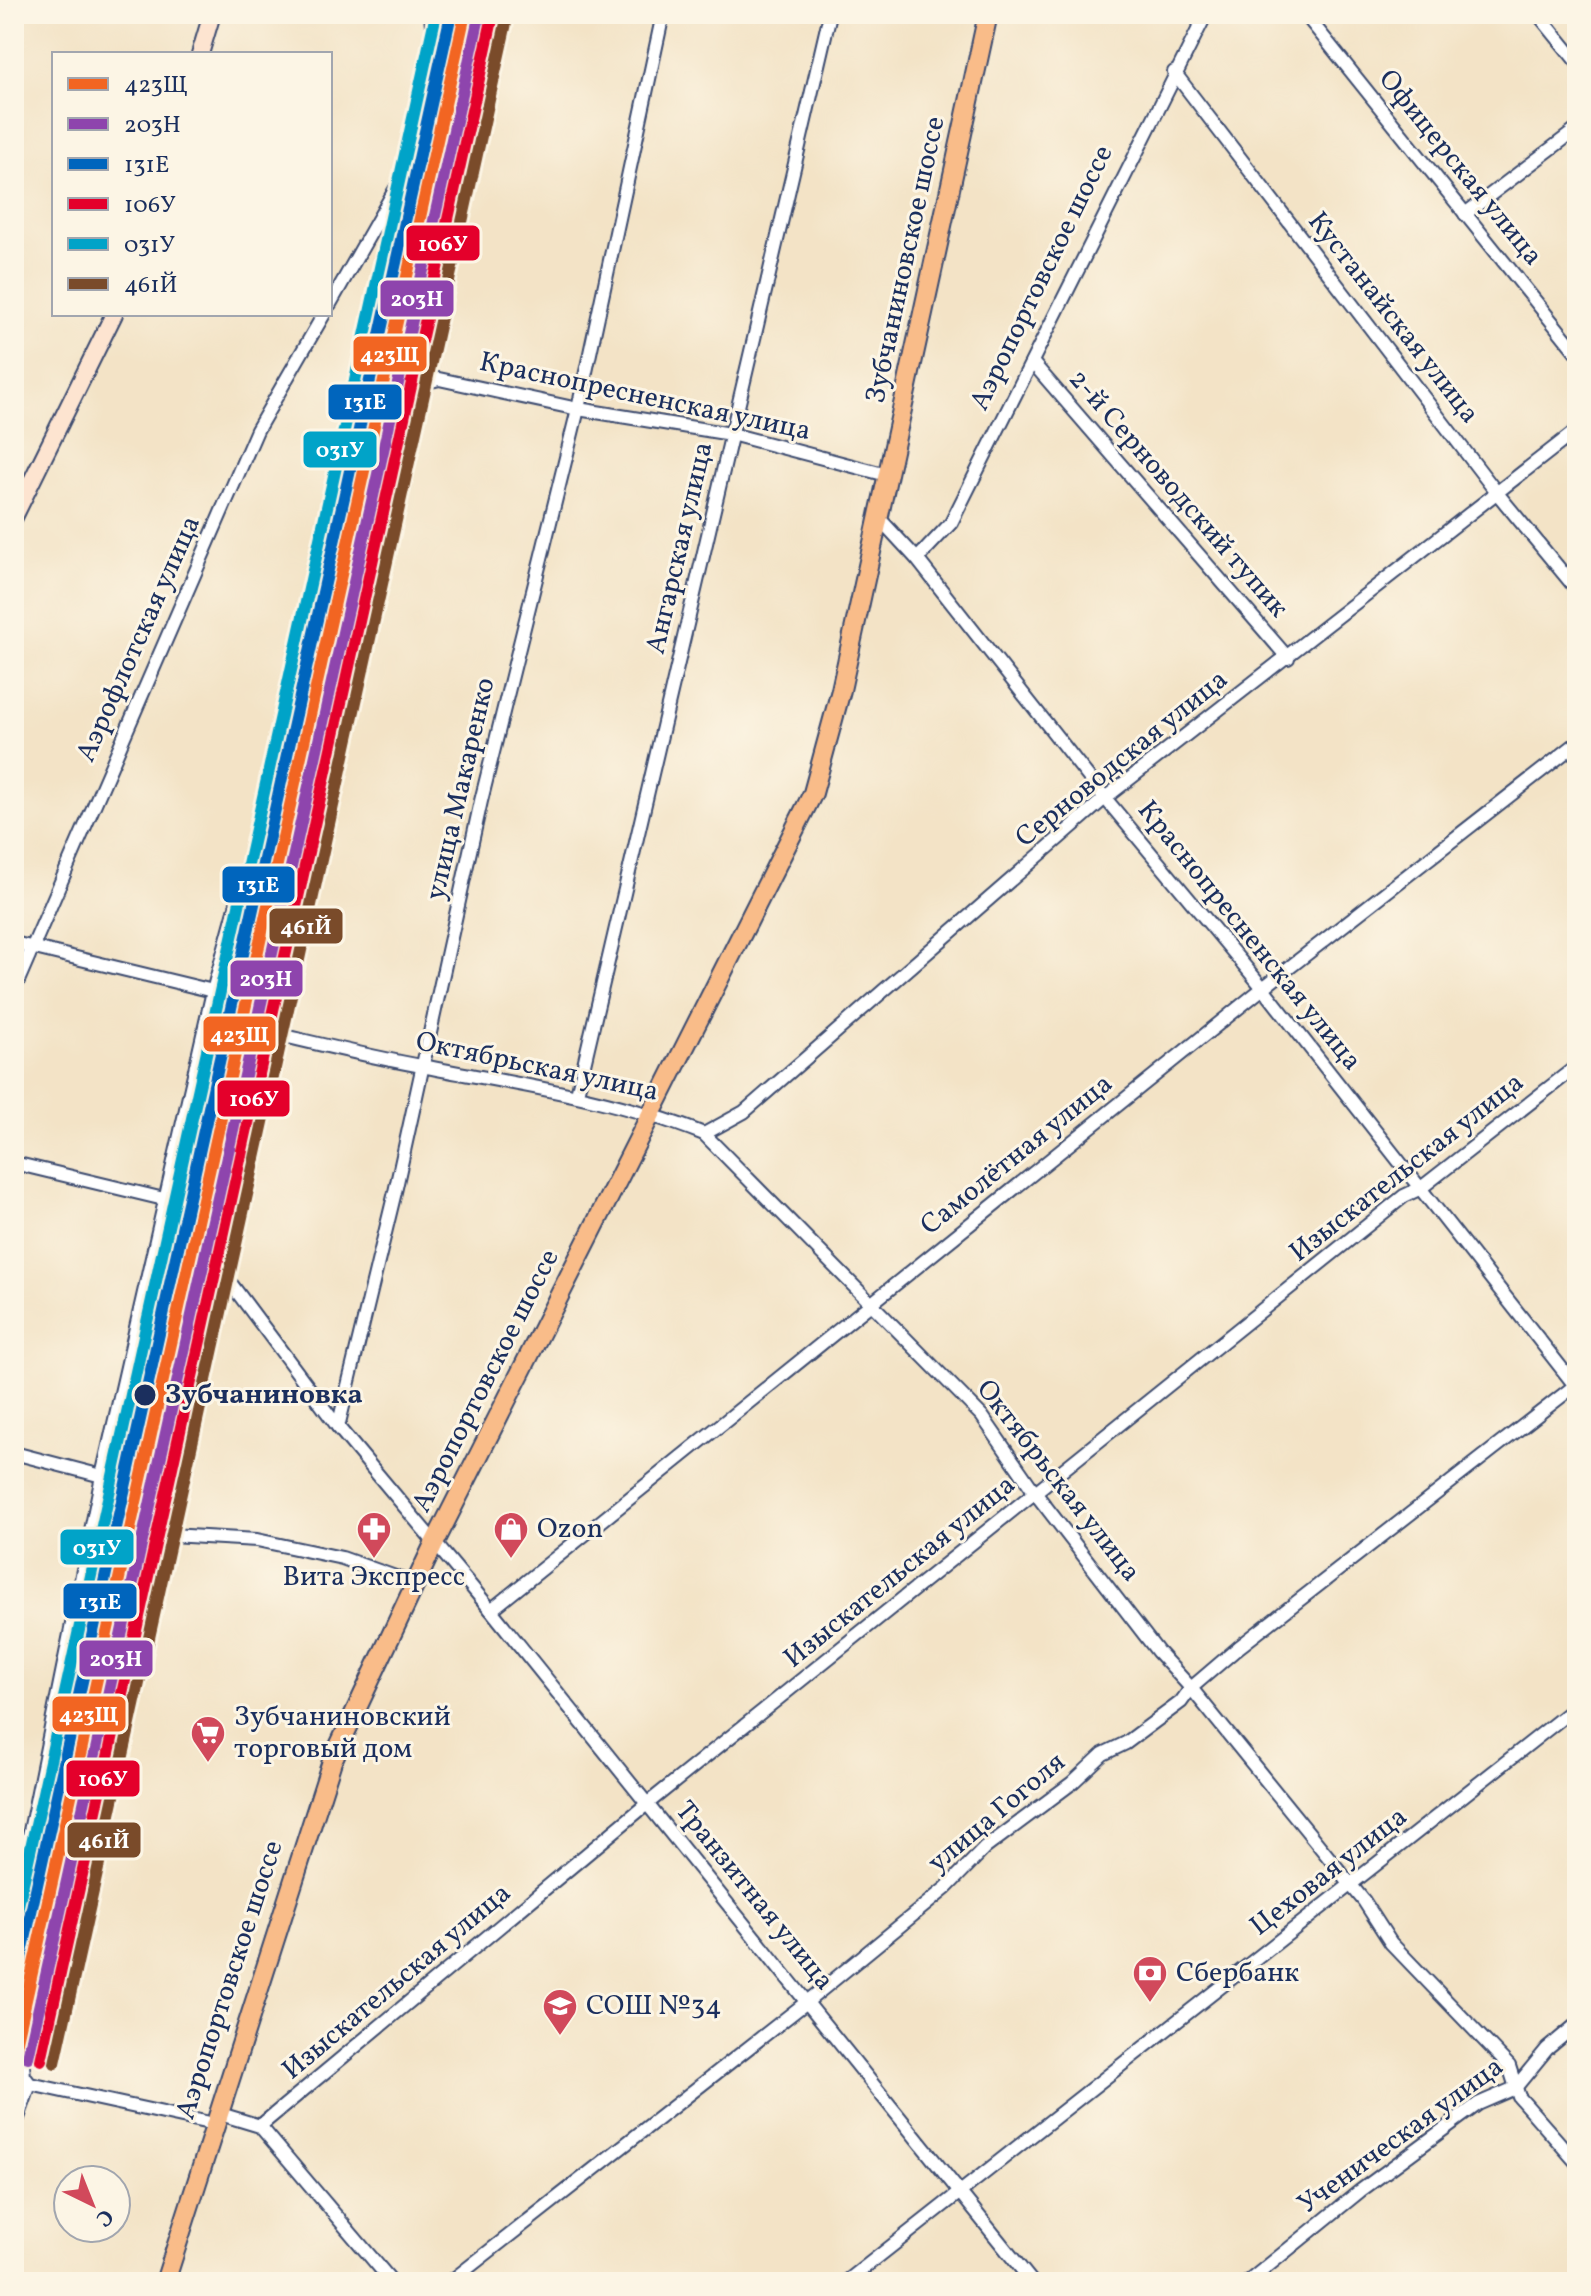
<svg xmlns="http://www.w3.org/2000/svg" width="1591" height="2296" font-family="Vollkorn,serif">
	<rect width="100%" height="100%" fill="#fcf5e5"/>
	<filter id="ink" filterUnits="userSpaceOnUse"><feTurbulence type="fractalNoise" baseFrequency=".0125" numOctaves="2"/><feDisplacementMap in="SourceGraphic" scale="16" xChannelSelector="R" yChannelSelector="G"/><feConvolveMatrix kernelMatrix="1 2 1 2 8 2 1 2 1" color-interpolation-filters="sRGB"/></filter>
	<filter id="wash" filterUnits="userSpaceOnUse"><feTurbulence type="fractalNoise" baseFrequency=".006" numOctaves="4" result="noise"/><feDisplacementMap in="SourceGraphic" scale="32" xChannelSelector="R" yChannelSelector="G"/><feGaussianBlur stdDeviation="1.8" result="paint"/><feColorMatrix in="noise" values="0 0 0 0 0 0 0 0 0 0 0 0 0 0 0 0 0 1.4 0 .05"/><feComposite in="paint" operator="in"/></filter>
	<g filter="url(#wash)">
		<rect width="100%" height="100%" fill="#f3e3c6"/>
	</g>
	<g filter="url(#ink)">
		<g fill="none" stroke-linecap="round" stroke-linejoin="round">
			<g stroke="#3b4a6e" stroke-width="16">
				<g id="street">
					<polyline points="663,14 578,409 481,801 395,1192 338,1427 491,1610 1032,2282"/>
					<polyline points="1305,14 1577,353"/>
					<polyline points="1538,14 1577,62"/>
					<polyline points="1174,72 1497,493 1577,590"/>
					<polyline points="1465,214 1577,129"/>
					<polyline points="330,304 404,174 433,38 431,14"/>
					<polyline points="1032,362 1288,658"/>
					<polyline points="879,518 917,559 1105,798 1263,988 1577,1388"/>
					<polyline points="917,559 951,523 1206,14"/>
					<polyline points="14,943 213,991"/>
					<polyline points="14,990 257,430 324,314"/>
					<path d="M254 1029C311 1042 369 1057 427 1067 521 1085 614 1098 704 1134L982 1416 1036 1494 1158 1652 1191 1688 1364 1901 1391 1943 1509 2066 1519 2097 1577 2163"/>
					<polyline points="577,1094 830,14"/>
					<polyline points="704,1134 744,1112 1105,798 1577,430"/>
					<polyline points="14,1163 168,1200"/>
					<polyline points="338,1427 226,1277 211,1246 210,1216 389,434 399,408 416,385 439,379 578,409 731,434 887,475"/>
					<polyline points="14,1453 102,1476"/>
					<polyline points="491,1610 1263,988 1577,743"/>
					<polyline points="14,1910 102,1476 213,991 268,789 404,174"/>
					<polyline points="217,2113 260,2126 392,2282"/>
					<polyline points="214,2124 30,2084 24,2076 23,2065 88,1837 154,1554 170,1535 257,1540 342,1558 415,1584"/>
					<polyline points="260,2126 648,1803 1404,1196 1421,1188 1577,1066"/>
					<polyline points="14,2129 30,2084"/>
					<polyline points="450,2282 808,2001 946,1888 985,1848 1072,1783 1103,1754 1126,1743 1181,1702 1191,1688 1239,1647 1577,1384"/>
					<polyline points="846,2282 1577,1706"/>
					<polyline points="1248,2282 1360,2191 1478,2104 1515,2088 1547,2049 1577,2024"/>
				</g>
			</g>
			<g stroke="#3b4a6e" stroke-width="20">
				<g id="secondary">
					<polyline points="200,54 212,14"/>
					<polyline points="14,517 114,314"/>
				</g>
			</g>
			<g stroke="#3b4a6e" stroke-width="22">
				<polyline id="primary" points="165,2282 332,1761 434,1544 813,793 841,690 988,14"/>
			</g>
			<use href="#street" stroke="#fff" stroke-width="12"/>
			<use href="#secondary" stroke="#fde4d0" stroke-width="16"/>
			<use href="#primary" stroke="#f9bc89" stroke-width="18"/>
			<g stroke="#fcf5e5" stroke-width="18">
				<polyline id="rail-1" points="14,2054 465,14"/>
			</g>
			<g stroke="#fcf5e5" stroke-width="18">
				<polyline id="rail-2" points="28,2057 479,17"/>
			</g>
			<g stroke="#fcf5e5" stroke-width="18">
				<polyline id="rail-3" points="14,1989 451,14"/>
			</g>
			<g stroke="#fcf5e5" stroke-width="18">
				<polyline id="rail-4" points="41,2060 492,20"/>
			</g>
			<g stroke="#fcf5e5" stroke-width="18">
				<polyline id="rail-5" points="14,1924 436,14"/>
			</g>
			<g stroke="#fcf5e5" stroke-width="18">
				<polyline id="rail-6" points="55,2063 506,23"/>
			</g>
			<use href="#rail-1" stroke="#f26522" stroke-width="12"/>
			<use href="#rail-2" stroke="#8e44ad" stroke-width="12"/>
			<use href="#rail-3" stroke="#0065bd" stroke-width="12"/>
			<use href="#rail-4" stroke="#e4002b" stroke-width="12"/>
			<use href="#rail-5" stroke="#01a3c8" stroke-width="12"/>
			<use href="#rail-6" stroke="#7a4b2a" stroke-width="12"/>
		</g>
	</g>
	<defs>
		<g id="pharmacy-pin" transform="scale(1.8)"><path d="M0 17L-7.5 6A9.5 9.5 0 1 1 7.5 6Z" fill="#d1495b" stroke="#fcf5e5"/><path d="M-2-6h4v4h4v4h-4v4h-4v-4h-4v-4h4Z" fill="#fff"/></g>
		<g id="shop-pin" transform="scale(1.8)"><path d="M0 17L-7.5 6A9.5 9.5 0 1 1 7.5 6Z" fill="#d1495b" stroke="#fcf5e5"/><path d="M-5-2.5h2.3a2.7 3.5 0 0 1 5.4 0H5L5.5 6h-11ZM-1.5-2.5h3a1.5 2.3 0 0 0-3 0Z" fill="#fff"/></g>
		<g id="supermarket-pin" transform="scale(1.8)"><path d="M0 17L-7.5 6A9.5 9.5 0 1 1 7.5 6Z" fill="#d1495b" stroke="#fcf5e5"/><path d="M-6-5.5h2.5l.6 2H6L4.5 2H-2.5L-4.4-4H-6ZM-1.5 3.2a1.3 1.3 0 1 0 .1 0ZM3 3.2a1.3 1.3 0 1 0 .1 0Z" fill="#fff"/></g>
		<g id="bank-pin" transform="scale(1.8)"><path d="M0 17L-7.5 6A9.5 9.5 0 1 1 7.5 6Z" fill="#d1495b" stroke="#fcf5e5"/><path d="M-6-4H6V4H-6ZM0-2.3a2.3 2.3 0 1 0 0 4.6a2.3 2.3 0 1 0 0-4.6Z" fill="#fff"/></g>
		<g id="school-pin" transform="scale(1.8)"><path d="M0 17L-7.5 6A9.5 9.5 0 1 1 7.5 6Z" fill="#d1495b" stroke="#fcf5e5"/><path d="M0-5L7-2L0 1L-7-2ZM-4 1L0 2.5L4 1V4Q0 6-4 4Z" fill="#fff"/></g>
	</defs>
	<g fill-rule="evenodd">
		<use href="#pharmacy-pin" x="374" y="1529"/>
		<use href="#shop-pin" x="511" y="1529"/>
		<use href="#supermarket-pin" x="208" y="1733"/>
		<use href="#bank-pin" x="1150" y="1973"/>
		<use href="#school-pin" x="560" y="2006"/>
	</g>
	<circle fill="#1b2f5e" stroke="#fcf5e5" stroke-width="3" cx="145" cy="1395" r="12"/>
	<g text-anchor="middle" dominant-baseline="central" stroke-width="6" stroke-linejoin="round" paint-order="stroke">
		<g font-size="28" fill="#1b2f5e" stroke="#fcf5e5">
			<text transform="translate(1460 168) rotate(51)">Офицерская улица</text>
			<text transform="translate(906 260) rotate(-78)">Зубчаниновское шоссе</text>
			<text transform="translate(1042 278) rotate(-64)">Аэропортовское шоссе</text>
			<text transform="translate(1393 318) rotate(52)">Кустанайская улица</text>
			<text transform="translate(645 397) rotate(12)">Краснопресненская улица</text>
			<text transform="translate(1178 494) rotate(49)">2-й Серноводский тупик</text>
			<text transform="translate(680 548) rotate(-77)">Ангарская улица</text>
			<text transform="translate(139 639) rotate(-66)">Аэрофлотская улица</text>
			<text transform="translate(1122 759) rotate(-39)">Серноводская улица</text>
			<text transform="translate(461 789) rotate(-77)">улица Макаренко</text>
			<text transform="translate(1249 936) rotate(51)">Краснопресненская улица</text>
			<text transform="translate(537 1067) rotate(12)">Октябрьская улица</text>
			<text transform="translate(1017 1155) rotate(-39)">Самолётная улица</text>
			<text transform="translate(1407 1168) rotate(-38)">Изыскательская улица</text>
			<text transform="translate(486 1381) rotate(-63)">Аэропортовское шоссе</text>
			<text transform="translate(1058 1481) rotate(52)">Октябрьская улица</text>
			<text transform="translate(900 1572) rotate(-39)">Изыскательская улица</text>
			<text transform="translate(997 1813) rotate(-40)">улица Гоголя</text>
			<text transform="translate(1329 1872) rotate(-38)">Цеховая улица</text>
			<text transform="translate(754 1896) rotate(51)">Транзитная улица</text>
			<text transform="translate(230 1980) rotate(-72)">Аэропортовское шоссе</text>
			<text transform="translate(397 1982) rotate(-40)">Изыскательская улица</text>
			<text transform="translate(1401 2136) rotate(-36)">Ученическая улица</text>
		</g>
		<g font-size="28" font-weight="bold" fill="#1b2f5e" stroke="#fcf5e5" text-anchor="start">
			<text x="165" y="1395">Зубчаниновка</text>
		</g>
		<g font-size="28" fill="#1b2f5e" stroke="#fcf5e5" text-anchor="start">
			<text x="537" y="1529">Ozon</text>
			<text x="374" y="1577" text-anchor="middle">Вита Экспресс</text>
			<text x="234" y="1717">Зубчаниновский<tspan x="234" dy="32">торговый дом</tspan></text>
			<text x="1176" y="1973">Сбербанк</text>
			<text x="586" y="2006">СОШ №34</text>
		</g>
	</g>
	<g stroke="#fcf5e5" stroke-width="3">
		<rect x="405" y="224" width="76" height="38" rx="8" fill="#e4002b"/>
		<rect x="379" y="279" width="76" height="39" rx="8" fill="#8e44ad"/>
		<rect x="352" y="335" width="76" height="38" rx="8" fill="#f26522"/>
		<rect x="327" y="383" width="76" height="38" rx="8" fill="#0065bd"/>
		<rect x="302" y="430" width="76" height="39" rx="8" fill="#01a3c8"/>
		<rect x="221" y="865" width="75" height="39" rx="8" fill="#0065bd"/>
		<rect x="268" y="907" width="76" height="38" rx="8" fill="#7a4b2a"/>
		<rect x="229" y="959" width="75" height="39" rx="8" fill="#8e44ad"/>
		<rect x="202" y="1015" width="75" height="38" rx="8" fill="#f26522"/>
		<rect x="216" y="1079" width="75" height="39" rx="8" fill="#e4002b"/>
		<rect x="59" y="1528" width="76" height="38" rx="8" fill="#01a3c8"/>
		<rect x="62" y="1582" width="76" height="38" rx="8" fill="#0065bd"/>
		<rect x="78" y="1639" width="76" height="39" rx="8" fill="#8e44ad"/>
		<rect x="51" y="1695" width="76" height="38" rx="8" fill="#f26522"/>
		<rect x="65" y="1759" width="76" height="39" rx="8" fill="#e4002b"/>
		<rect x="66" y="1821" width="76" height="38" rx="8" fill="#7a4b2a"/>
	</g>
	<g font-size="22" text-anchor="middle" font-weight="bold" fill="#fff">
		<text x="443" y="251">106У</text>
		<text x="417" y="306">203Н</text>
		<text x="390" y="362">423Щ</text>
		<text x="365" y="409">131Е</text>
		<text x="340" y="457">031У</text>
		<text x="258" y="892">131Е</text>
		<text x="306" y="934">461Й</text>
		<text x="266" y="986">203Н</text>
		<text x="240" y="1042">423Щ</text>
		<text x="254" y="1106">106У</text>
		<text x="97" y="1555">031У</text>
		<text x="100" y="1609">131Е</text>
		<text x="116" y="1666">203Н</text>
		<text x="89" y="1722">423Щ</text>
		<text x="103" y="1786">106У</text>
		<text x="104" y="1848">461Й</text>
	</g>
	<rect width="1591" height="2296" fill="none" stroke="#fcf5e5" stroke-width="48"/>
	<rect x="52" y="52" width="280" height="264" fill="#fcf5e5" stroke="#a2a6af" stroke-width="2"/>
	<rect x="68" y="78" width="40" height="12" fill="#f26522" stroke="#a2a6af" stroke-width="2"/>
	<text x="124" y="92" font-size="24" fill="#1b2f5e">423Щ</text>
	<rect x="68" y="118" width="40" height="12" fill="#8e44ad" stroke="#a2a6af" stroke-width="2"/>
	<text x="124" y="132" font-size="24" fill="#1b2f5e">203Н</text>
	<rect x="68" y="158" width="40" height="12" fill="#0065bd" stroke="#a2a6af" stroke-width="2"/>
	<text x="124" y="172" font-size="24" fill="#1b2f5e">131Е</text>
	<rect x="68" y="198" width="40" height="12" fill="#e4002b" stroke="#a2a6af" stroke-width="2"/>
	<text x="124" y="212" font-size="24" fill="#1b2f5e">106У</text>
	<rect x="68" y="238" width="40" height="12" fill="#01a3c8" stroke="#a2a6af" stroke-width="2"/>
	<text x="124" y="252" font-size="24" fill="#1b2f5e">031У</text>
	<rect x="68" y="278" width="40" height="12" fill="#7a4b2a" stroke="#a2a6af" stroke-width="2"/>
	<text x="124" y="292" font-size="24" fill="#1b2f5e">461Й</text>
	<g transform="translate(92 2204) rotate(137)"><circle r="38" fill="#fcf5e5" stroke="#a2a6af" stroke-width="2"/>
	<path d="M0-6L14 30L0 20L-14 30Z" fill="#d1495b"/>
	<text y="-12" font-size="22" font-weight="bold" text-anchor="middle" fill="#1b2f5e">С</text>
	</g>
</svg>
